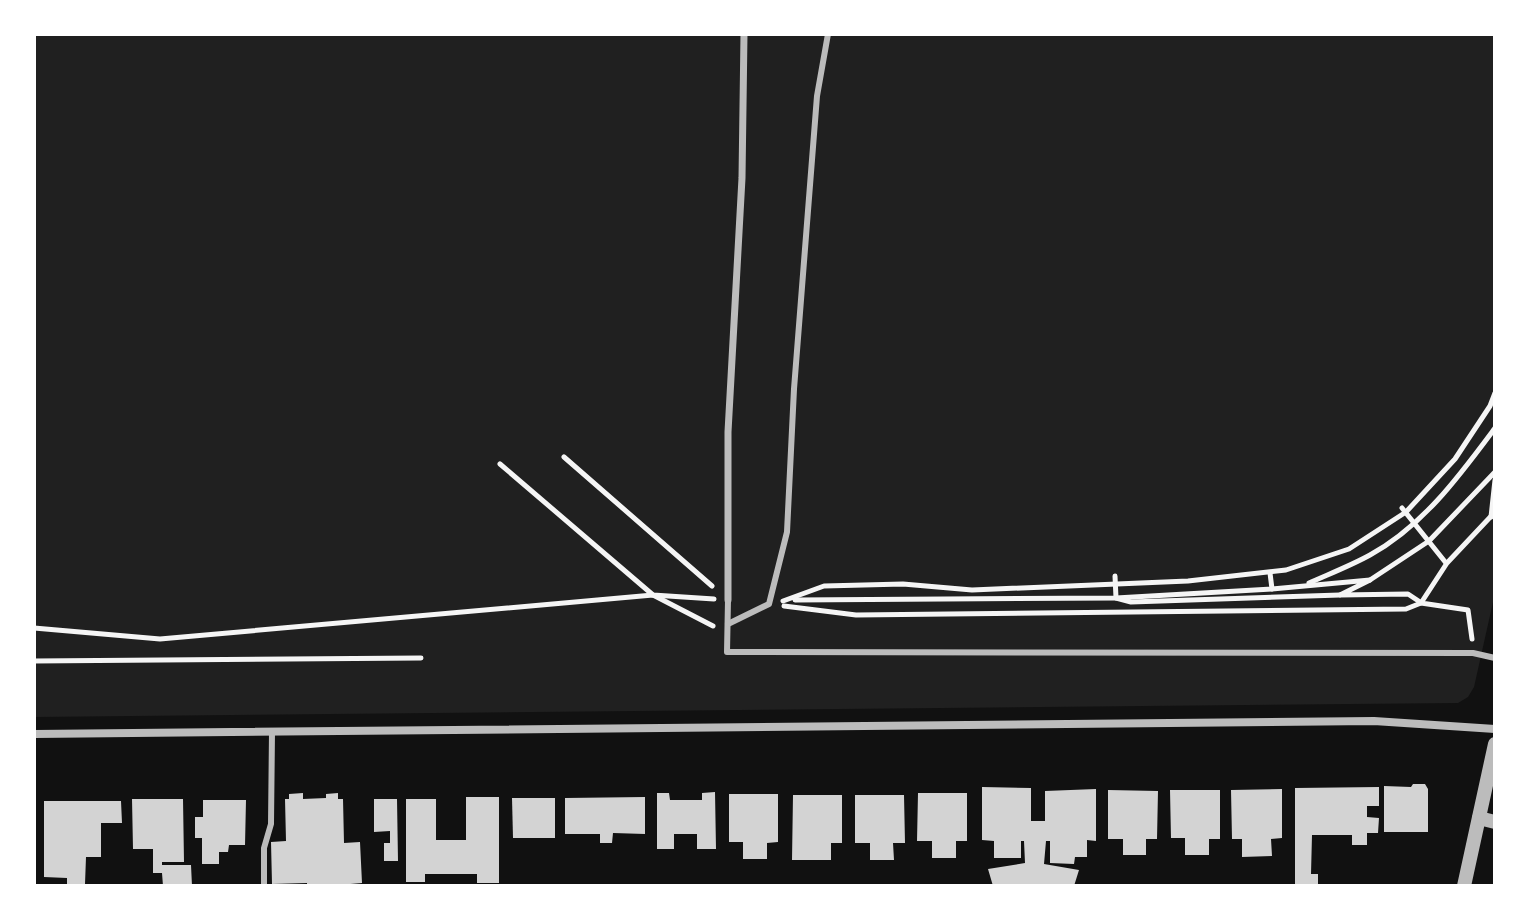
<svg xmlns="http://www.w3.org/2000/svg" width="1529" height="920" font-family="'Sofia Sans Condensed',sans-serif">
	<rect width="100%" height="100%" fill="#111"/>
	<polygon fill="#202020" points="34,34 1495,34 1495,593 1474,687 1468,697 1458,703 34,717"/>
	<g fill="#d3d3d3">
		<polygon points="1413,784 1425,784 1428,789 1428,832 1384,832 1384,786 1411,787"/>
		<polygon points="982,787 1031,788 1031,821 1045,821 1045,791 1096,789 1096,841 1087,840 1087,857 1075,857 1074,864 1050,863 1050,841 1046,841 1044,864 1079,870 1074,886 993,886 988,869 1025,863 1024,841 1021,841 1021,858 994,858 994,841 982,840"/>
		<polygon points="1379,787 1379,806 1367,806 1367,817 1379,818 1378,833 1367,833 1367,845 1352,845 1352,835 1312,835 1311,874 1318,874 1318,886 1295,886 1295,788"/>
		<polygon points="1282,789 1282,838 1271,839 1272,856 1242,857 1242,839 1232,839 1231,790"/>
		<polygon points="1108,790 1158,791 1157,839 1146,839 1146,855 1123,855 1123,839 1108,839"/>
		<polygon points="1170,790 1220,790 1220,839 1209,839 1209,855 1185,855 1185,838 1171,838"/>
		<polygon points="715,792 716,849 697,849 697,834 674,834 674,849 657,849 657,793 669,793 670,800 702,800 702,793"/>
		<polygon points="303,793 303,799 326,798 326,794 338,793 338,799 343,799 344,843 360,842 362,883 327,886 307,886 307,883 272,884 271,842 286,841 285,799 289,799 289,794"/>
		<polygon points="918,793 967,793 967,841 956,841 956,858 932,858 932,841 917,841"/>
		<polygon points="729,794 778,794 778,842 767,843 767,859 743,859 743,842 729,842"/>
		<polygon points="793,795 842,795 842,843 831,843 831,860 792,860"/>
		<polygon points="855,795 904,795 905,843 893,843 894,860 870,860 870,843 855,843"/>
		<polygon points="466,797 499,797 499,883 477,883 477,874 425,874 425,882 406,882 406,799 436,799 436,840 466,840"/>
		<polygon points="645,797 645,834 613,833 612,843 600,843 600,834 565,834 565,798"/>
		<polygon points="512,798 555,798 555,838 513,838"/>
		<polygon points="132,799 183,799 184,862 162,862 162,865 191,865 192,886 163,886 162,873 153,873 153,849 133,849"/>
		<polygon points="374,799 397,799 398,861 384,861 384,843 390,843 390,831 374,832"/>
		<polygon points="203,800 246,800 245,845 229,845 228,852 219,852 219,864 202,864 202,838 195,838 195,817 203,817"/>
		<polygon points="44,801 121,801 122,823 101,823 101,857 86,857 85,884 67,884 67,878 44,877"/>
	</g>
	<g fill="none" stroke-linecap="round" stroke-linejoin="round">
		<g stroke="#f5f5f5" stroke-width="5">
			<polyline points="564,457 712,586"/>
			<polyline points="500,464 653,595 714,599"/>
			<polyline points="1402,508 1446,563"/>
			<polyline points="1491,517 1495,480"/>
			<polyline points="1270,573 1272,589"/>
			<polyline points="1115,576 1116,598 1131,602 1340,595"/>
			<polyline points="1370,580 1429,541 1495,472"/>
			<path d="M1309 583C1329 574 1350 566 1370 555 1423 526 1460 475 1495 428"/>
			<polyline points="795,600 1116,598 1272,589 1370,580 1340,595 1408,594 1420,602"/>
			<polyline points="783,601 824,586 903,584 972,590 1188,581 1286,570 1349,549 1406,512 1455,459 1490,406 1495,393"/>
			<polyline points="784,606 856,615 1406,609 1421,603"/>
			<polyline points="34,628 160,639 653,595 713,626"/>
			<polyline points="1472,639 1468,610 1421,603 1447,563 1495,512"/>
			<polyline points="34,661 421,658"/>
		</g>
		<g stroke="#bcbcbc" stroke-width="6">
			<polyline points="728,600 727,652 1473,653 1495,658"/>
			<polyline points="728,624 769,604 787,532 794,389 817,96 828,34"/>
			<polyline points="264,886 264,848 271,824 272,732"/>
		</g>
		<polyline stroke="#bcbcbc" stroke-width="7" points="728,600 728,432 742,178 744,34"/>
		<polyline stroke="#bcbcbc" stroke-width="8" points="34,734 1374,721 1495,729"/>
		<g stroke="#bcbcbc" stroke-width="14">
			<polyline points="1479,818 1495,822"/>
			<polyline points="1464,886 1495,744"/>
		</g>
	</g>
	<rect width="1529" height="920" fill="none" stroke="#ffffff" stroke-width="72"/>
</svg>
